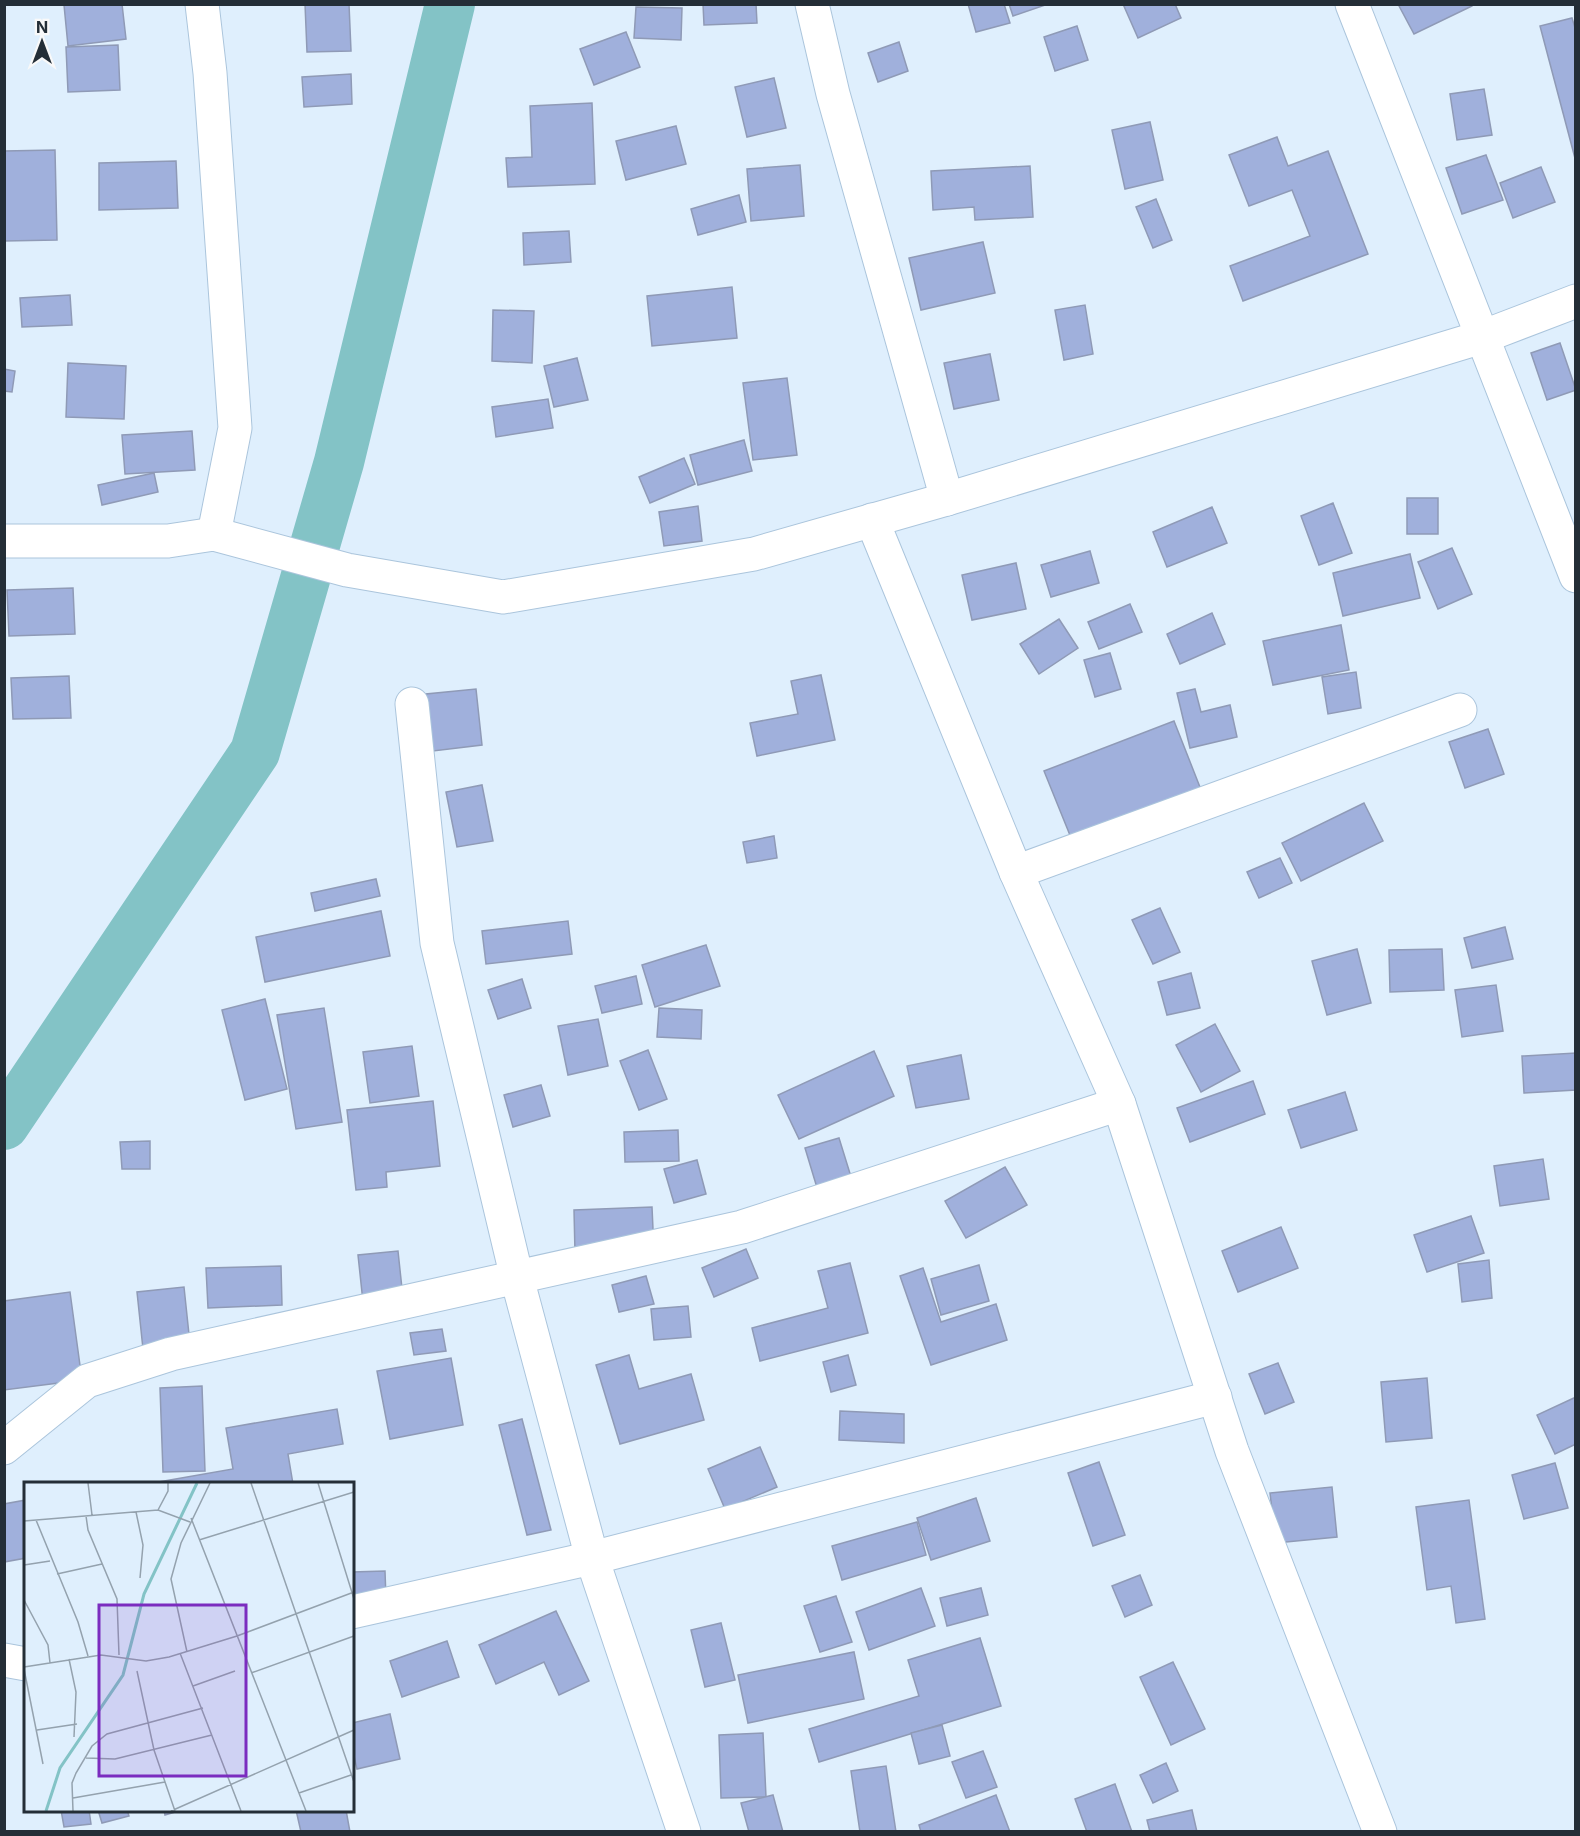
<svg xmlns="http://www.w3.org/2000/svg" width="1580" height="1836" font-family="Inter,sans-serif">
	<rect width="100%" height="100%" fill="#dfeffd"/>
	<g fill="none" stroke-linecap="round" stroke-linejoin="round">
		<polyline stroke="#83c3c6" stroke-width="50" points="4,1125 255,752 339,462 450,4"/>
	</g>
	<g fill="#a0b0dc" stroke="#8f9ab6" stroke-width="1.5">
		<polygon points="122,4 126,39 68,46 64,5"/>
		<polygon points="305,4 349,4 351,51 307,52"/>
		<polygon points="703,4 756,4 757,23 704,25"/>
		<polygon points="968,4 1004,4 1010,23 976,32"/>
		<polygon points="1009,4 1048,4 1013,16"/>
		<polygon points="1123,4 1175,4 1181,18 1138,38"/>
		<polygon points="1398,4 1472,4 1472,6 1414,34"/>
		<polygon points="636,7 682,8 681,40 634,38"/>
		<polygon points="1572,18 1576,31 1576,162 1540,26"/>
		<polygon points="1077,26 1088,60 1055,71 1044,37"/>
		<polygon points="626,32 640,67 594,85 580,49"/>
		<polygon points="899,42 908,71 878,82 868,53"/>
		<polygon points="118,45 120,90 68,92 66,47"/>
		<polygon points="351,74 352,104 304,107 302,77"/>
		<polygon points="774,78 786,128 747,137 735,87"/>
		<polygon points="1484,89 1492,135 1457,140 1450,94"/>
		<polygon points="592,103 595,184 508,187 506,158 532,157 530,106"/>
		<polygon points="1150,122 1163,180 1125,189 1112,130"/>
		<polygon points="676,126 686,164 626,180 616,141"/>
		<polygon points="1277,137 1288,166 1328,151 1368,254 1243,301 1230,266 1310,236 1292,190 1249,206 1229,155"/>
		<polygon points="55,150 57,240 4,241 4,151"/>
		<polygon points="1486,155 1503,200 1462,214 1446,168"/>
		<polygon points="176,161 178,208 99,210 99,163"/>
		<polygon points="800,165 804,216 751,221 747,169"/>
		<polygon points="1030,166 1033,217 975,220 974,207 933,210 931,171"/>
		<polygon points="1541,167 1555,202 1513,218 1500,183"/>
		<polygon points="739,195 746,222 698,235 691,209"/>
		<polygon points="1156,199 1172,240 1153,248 1136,207"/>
		<polygon points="569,231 571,262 524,265 523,233"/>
		<polygon points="983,242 995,293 921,310 909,258"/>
		<polygon points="732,287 737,338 652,346 647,296"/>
		<polygon points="70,295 72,325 22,327 20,298"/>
		<polygon points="1085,305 1093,354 1064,360 1055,310"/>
		<polygon points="493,310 534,311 532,363 492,361"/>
		<polygon points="1560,343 1576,390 1547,400 1531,353"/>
		<polygon points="990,354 999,400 954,409 944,363"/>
		<polygon points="577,358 588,400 554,407 544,366"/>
		<polygon points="68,363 126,366 124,419 66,417"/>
		<polygon points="4,369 15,371 12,392 4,391"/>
		<polygon points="787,378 797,455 753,460 743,383"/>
		<polygon points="548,399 553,428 496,437 492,407"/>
		<polygon points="192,431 195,470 125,474 122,435"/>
		<polygon points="744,440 752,471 698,485 690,455"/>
		<polygon points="684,458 695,484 650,503 639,477"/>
		<polygon points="154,473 158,492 102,505 98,485"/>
		<rect x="1407" y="498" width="31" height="36"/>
		<polygon points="1333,503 1352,553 1319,565 1301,516"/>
		<polygon points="698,506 702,541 664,546 659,512"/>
		<polygon points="1212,507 1227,543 1167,567 1153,532"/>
		<polygon points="1452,548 1472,594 1438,609 1418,562"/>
		<polygon points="1090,551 1099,583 1051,597 1041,565"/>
		<polygon points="1410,554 1420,598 1343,616 1333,573"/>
		<polygon points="1016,563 1026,609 972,620 962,575"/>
		<polygon points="73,588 75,634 9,636 7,590"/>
		<polygon points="1130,604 1142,632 1099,649 1088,622"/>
		<polygon points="1212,613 1225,644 1180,664 1167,634"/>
		<polygon points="1059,619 1078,648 1039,674 1020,644"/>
		<polygon points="1341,625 1349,670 1273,685 1263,641"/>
		<polygon points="1110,653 1121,689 1095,697 1084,660"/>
		<polygon points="1356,672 1361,708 1328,714 1322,677"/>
		<polygon points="821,675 835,740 757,756 750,723 798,714 791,681"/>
		<polygon points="69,676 71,718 13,719 11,678"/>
		<polygon points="476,689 482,745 433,751 426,694"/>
		<polygon points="1195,689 1201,712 1230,705 1237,737 1190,748 1177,693"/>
		<polygon points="1174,721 1207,805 1078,855 1044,771"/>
		<polygon points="1488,729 1504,774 1465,788 1449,742"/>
		<polygon points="482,785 493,841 457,847 446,792"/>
		<polygon points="1364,803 1383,841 1301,881 1282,843"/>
		<polygon points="774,836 777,858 747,863 743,842"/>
		<polygon points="1280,858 1292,883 1259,898 1247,872"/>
		<polygon points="376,879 380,896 315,911 311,893"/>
		<polygon points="1160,908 1180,952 1153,964 1132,920"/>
		<polygon points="381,911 390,956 265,982 256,937"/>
		<polygon points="568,921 572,954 486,964 482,931"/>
		<polygon points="1505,927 1513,959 1472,968 1464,938"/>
		<polygon points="706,945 720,986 655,1007 642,965"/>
		<polygon points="1357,949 1371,1003 1327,1015 1312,961"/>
		<polygon points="1442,949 1444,990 1390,992 1389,950"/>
		<polygon points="1191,973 1200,1008 1167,1015 1158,982"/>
		<polygon points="636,976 642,1004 602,1013 595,986"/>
		<polygon points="522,979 531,1008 498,1019 488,990"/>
		<polygon points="1496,985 1503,1031 1462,1037 1455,990"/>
		<polygon points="265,999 287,1089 245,1100 222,1010"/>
		<polygon points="324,1008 342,1122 296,1129 277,1015"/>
		<polygon points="659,1008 702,1010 701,1039 657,1037"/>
		<polygon points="598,1019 608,1066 568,1075 558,1026"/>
		<polygon points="1215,1024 1240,1071 1201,1092 1176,1045"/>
		<polygon points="412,1046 419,1096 370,1103 363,1052"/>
		<polygon points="648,1050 667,1099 639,1110 620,1061"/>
		<polygon points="874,1051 894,1096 799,1139 778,1095"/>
		<polygon points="1576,1053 1576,1090 1524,1093 1522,1056"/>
		<polygon points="961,1055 969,1099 916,1108 907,1066"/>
		<polygon points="1253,1081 1265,1114 1190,1142 1177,1108"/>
		<polygon points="541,1085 550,1116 513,1127 504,1095"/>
		<polygon points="1345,1092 1357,1130 1301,1148 1288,1110"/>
		<polygon points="433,1101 440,1166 386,1172 387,1187 356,1190 347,1110"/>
		<polygon points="678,1130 679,1161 625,1162 624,1132"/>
		<polygon points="839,1138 852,1180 818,1191 805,1148"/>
		<polygon points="150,1141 150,1169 122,1169 120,1142"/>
		<polygon points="1543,1159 1549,1199 1500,1206 1494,1166"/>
		<polygon points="697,1160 706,1194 674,1203 664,1169"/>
		<polygon points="1005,1167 1027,1205 966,1238 945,1201"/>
		<polygon points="652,1207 654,1251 575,1253 574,1210"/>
		<polygon points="1471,1216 1484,1253 1427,1272 1414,1235"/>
		<polygon points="1281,1227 1298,1268 1238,1292 1222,1251"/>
		<polygon points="746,1249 758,1278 714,1297 702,1268"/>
		<polygon points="398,1251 403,1298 363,1302 358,1255"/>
		<polygon points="1489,1260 1492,1298 1462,1302 1458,1264"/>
		<polygon points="850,1263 868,1333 760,1361 752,1328 828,1308 818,1271"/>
		<polygon points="979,1265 989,1301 941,1315 931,1279"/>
		<polygon points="281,1266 282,1305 208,1308 206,1268"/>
		<polygon points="923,1268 941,1322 996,1304 1007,1340 931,1365 900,1276"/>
		<polygon points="646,1276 654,1304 619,1312 612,1285"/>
		<polygon points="184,1287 190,1344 143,1349 137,1292"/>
		<polygon points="70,1292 82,1380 4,1390 4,1301"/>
		<polygon points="688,1306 691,1337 654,1340 651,1309"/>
		<polygon points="442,1329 446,1351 414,1355 410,1333"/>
		<polygon points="629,1355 639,1389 691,1374 704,1420 620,1444 596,1365"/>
		<polygon points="848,1355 856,1385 831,1392 823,1362"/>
		<polygon points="451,1358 463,1425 390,1439 377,1371"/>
		<polygon points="1278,1363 1294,1402 1265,1414 1249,1374"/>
		<polygon points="1427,1378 1432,1438 1386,1442 1381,1382"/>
		<polygon points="202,1386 205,1471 163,1472 160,1388"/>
		<polygon points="1576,1397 1576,1444 1555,1454 1537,1415"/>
		<polygon points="337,1409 343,1444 288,1454 293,1484 147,1484 233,1469 226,1428"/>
		<polygon points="840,1411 904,1414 904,1443 839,1440"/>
		<polygon points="522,1419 551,1530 527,1535 499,1425"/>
		<polygon points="760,1447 777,1487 725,1509 708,1469"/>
		<polygon points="1099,1462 1125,1535 1093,1546 1068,1473"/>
		<polygon points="1555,1463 1568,1508 1524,1519 1512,1475"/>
		<polygon points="1332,1487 1337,1537 1276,1543 1270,1493"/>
		<polygon points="976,1498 990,1541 931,1560 917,1518"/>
		<polygon points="26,1500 26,1558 4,1562 4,1504"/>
		<polygon points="1469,1500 1485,1619 1456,1623 1451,1586 1427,1590 1416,1507"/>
		<polygon points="917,1522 926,1555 842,1580 832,1546"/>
		<polygon points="385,1571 386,1599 352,1600 352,1572"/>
		<polygon points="1140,1575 1152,1605 1125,1617 1112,1586"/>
		<polygon points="921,1588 935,1626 869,1650 856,1612"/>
		<polygon points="981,1588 988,1615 947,1626 940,1598"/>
		<polygon points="836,1596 852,1642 820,1652 804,1606"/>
		<polygon points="556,1611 589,1681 559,1695 544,1662 496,1684 479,1645"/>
		<polygon points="721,1623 735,1680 705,1687 691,1630"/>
		<polygon points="980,1638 1001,1706 819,1762 809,1729 919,1696 908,1660"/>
		<polygon points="447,1641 459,1677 402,1697 390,1661"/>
		<polygon points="854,1652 864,1699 748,1723 738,1675"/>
		<polygon points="1173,1662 1205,1729 1171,1745 1140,1677"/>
		<polygon points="390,1714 400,1759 357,1769 352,1748 352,1723"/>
		<polygon points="942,1725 950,1756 919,1764 911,1733"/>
		<polygon points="763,1733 766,1797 721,1798 719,1735"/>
		<polygon points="983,1751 997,1787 966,1798 952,1762"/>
		<polygon points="1166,1763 1178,1791 1153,1803 1140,1775"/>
		<polygon points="886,1766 896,1832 860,1832 851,1771"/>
		<polygon points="1115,1784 1132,1832 1087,1832 1075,1799"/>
		<polygon points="773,1795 783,1832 749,1832 741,1803"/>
		<polygon points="996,1795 1010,1832 921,1832 919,1825"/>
		<polygon points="61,1810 89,1810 91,1824 64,1827"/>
		<polygon points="98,1810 127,1810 129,1816 102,1823"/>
		<polygon points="164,1810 182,1810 165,1815"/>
		<polygon points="296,1810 346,1810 350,1832 301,1832"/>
		<polygon points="1192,1810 1197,1832 1150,1832 1147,1820"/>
	</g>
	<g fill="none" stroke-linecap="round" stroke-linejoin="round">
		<g stroke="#abc5dc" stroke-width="35">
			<g id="minor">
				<polyline points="202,4 210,73 235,428 214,534"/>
				<polyline points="812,4 833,94 947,499"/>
				<polyline points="1352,4 1576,576"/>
				<polyline points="872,520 1016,872 1119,1104 1232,1451 1380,1832"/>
				<polyline points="4,541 168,541 214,534 347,570 503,597 754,554 947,499 1482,337 1576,301"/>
				<polyline points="412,704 437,943 517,1278 592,1558 684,1832"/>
				<polyline points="1016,872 1460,710"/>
				<polyline points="4,1448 87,1381 171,1354 742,1227 1119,1104"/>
				<polyline points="352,1612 592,1558 1215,1397"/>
				<polyline points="4,1660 26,1664"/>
			</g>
		</g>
		<use href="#minor" stroke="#fff" stroke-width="33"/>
	</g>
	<g transform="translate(24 1482)">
		<rect width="330" height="330" fill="#dfeffd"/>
		<path fill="none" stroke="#83c3c6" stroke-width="3" d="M22 329 36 286 99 193 120 112 173 1"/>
		<path fill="none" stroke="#94a2ae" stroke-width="1.5" d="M64 1 68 33M227 1 330 300M294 1 330 117M134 28 144 9V1M112 30 119 63 116 96M62 34 64 48 93 117 95 173M167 36 282 329M12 38 54 140 64 174M0 39 134 28 166 40M175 58 330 10M0 83 26 79M33 92 78 82M0 118 24 163 26 181M163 170 147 97 157 61 186 1M156 171 217 329M45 177 52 210 50 255M0 185 77 173 122 179 145 175 213 154 330 110M0 187 19 282M113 189 130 268 151 329M227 191 330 154M169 204 211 189M13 248 53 242M62 276 91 277 188 253M275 311 327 293M49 316 141 300M49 329 48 301 52 291 68 264 83 252 179 226M147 329 330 248"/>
		<path fill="#7b2cbf" fill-opacity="0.15" stroke="#7b2cbf" stroke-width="3" d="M75 123H222V294H75Z"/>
		<rect width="330" height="330" fill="none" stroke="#242e37" stroke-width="3"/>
	</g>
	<rect width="1580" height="1836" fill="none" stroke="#242e37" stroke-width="12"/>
	<g transform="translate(42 42)" stroke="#f9f9f9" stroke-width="4.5" paint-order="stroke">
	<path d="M0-4.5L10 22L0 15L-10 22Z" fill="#242e37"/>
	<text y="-9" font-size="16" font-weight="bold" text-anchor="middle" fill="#242e37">N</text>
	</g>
</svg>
